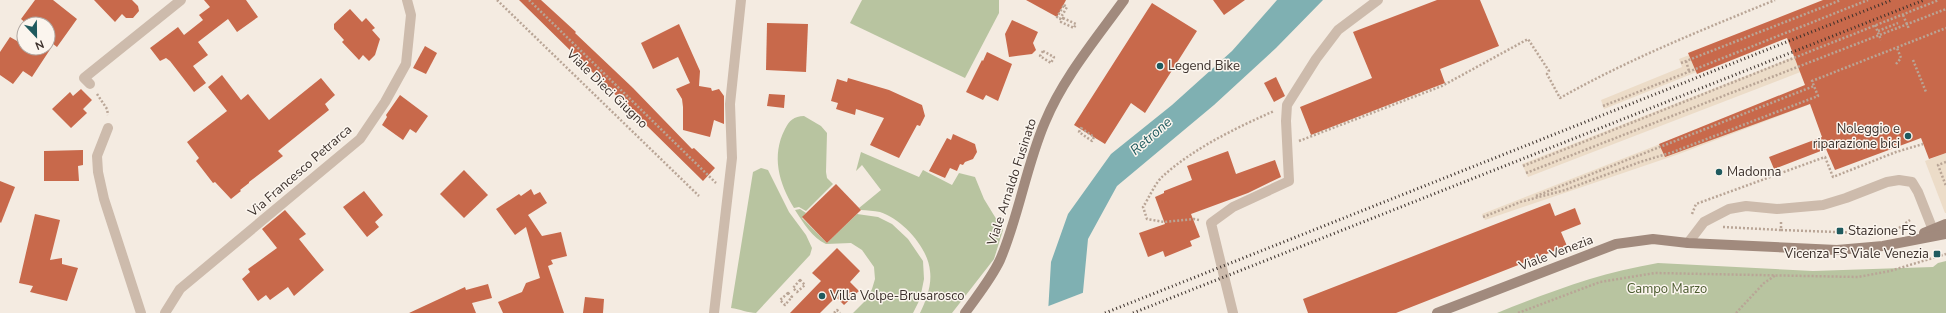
<svg xmlns="http://www.w3.org/2000/svg" width="1946" height="313" font-family="'Nunito Sans',sans-serif">
	<rect width="100%" height="100%" fill="#f4ebe1"/>
	<g fill="#b8c4a0">
		<polygon points="862,0 999,0 999,13 965,78 850,23"/>
		<path d="M804 116 821 126 827 133 826 172 827 178 833 184 806 211 799 207 794 208C779 183 771 156 785 129 789 121 794 116 804 116Z"/>
		<path d="M861 152 919 177 923 170 952 185 959 173 975 177 984 199 1003 230 994 259 952 313H920C926 301 932 285 930 271 928 247 902 219 880 212 874 211 867 210 861 210L859 208 881 190 862 165 856 171Z"/>
		<path d="M761 168 768 170 789 212 806 235 812 248 810 255 756 313C748 313 740 309 731 308L753 172Z"/>
		<path d="M800 209 806 213 802 218 827 243 857 214 878 217 892 224 908 239 923 261 924 279 920 299 913 313H853L867 299 872 289 875 279 874 267 862 250 851 243 826 244C812 238 803 222 795 210Z"/>
		<path d="M1946 261V313H1497C1552 291 1599 273 1658 263L1813 271 1933 267 1938 263Z"/>
	</g>
	<g fill="#ecdcc8">
		<polygon points="1829,0 1877,0 1604,109 1601,100 1682,67 1679,59"/>
		<polygon points="1939,0 1946,14 1798,73 1528,177 1522,164"/>
		<polygon points="1802,88 1808,105 1679,154 1485,220 1482,214"/>
		<polygon points="1946,153 1946,213 1945,213 1925,161"/>
	</g>
	<polygon fill="#7fb0b2" points="1277,0 1323,0 1276,48 1214,105 1117,186 1088,239 1081,313 1048,313 1051,262 1068,214 1111,154 1172,105 1232,51"/>
	<polygon fill="#f4ebe1" points="1085,292 1083,313 1046,313 1046,307"/>
	<g fill="#c8694b">
		<polygon points="35,0 53,0 77,19 57,47 48,40 48,24 27,24 21,19"/>
		<polygon points="94,0 132,0 138,6 139,11 133,18 126,18 122,14 115,22"/>
		<polygon points="204,0 246,0 258,17 237,32 228,19 198,42 208,55 193,66 206,83 194,92 170,61 166,58 160,61 150,48 178,27 184,35 203,20 199,15 210,7"/>
		<polygon points="519,0 541,0 576,32 575,33 633,88 692,149 694,148 715,168 703,181"/>
		<polygon points="1026,0 1066,0 1057,17"/>
		<polygon points="1213,0 1245,0 1224,15"/>
		<polygon points="1437,0 1480,0 1499,46 1440,69 1445,83 1311,135 1300,107 1372,78 1353,32"/>
		<polygon points="1823,0 1946,0 1946,153 1929,159 1921,138 1835,170 1826,149 1774,169 1769,157 1822,137 1810,104 1665,157 1659,144 1805,85 1787,38 1697,74 1688,53"/>
		<polygon points="1152,3 1197,31 1145,113 1131,103 1105,144 1074,125"/>
		<polygon points="350,9 362,22 366,18 375,28 372,30 380,39 375,55 369,61 363,55 359,60 342,42 344,40 334,29 334,24"/>
		<polygon points="1012,20 1038,32 1033,43 1036,50 1032,54 1009,57 1005,34"/>
		<polygon points="767,23 808,24 806,72 766,70"/>
		<polygon points="679,24 700,71 699,86 711,88 712,91 719,89 724,96 724,124 714,120 710,137 683,130 683,107 682,99 676,89 690,83 678,57 653,69 641,43"/>
		<polygon points="10,37 24,45 24,48 51,48 32,77 23,71 13,84 0,75 0,52"/>
		<polygon points="425,46 437,53 426,74 413,68"/>
		<polygon points="987,52 1012,64 998,101 986,95 983,100 966,92 982,60 983,61"/>
		<polygon points="222,75 241,100 248,94 269,120 321,78 335,95 325,104 329,110 278,151 283,156 249,182 249,183 240,190 241,191 231,199 215,182 213,183 196,161 199,158 187,142 227,111 208,87"/>
		<polygon points="1276,77 1285,96 1274,102 1264,83"/>
		<polygon points="848,78 889,90 922,105 925,116 920,126 917,125 899,158 870,145 884,118 856,109 855,115 836,109 838,103 831,101 837,79 847,82"/>
		<polygon points="81,89 92,100 83,109 87,113 71,128 52,109 70,92 73,96"/>
		<polygon points="769,94 785,95 784,108 767,106"/>
		<polygon points="400,95 428,116 416,133 410,129 403,140 382,125 387,117 386,115"/>
		<polygon points="953,134 975,144 977,152 973,159 965,162 963,165 960,164 957,171 950,168 945,178 929,171 947,138 951,140"/>
		<polygon points="83,150 83,165 78,166 79,181 44,181 44,151"/>
		<polygon points="1228,151 1236,174 1275,160 1281,177 1248,193 1191,214 1200,237 1190,241 1192,246 1165,257 1163,251 1148,257 1139,233 1165,224 1155,197 1164,193 1164,191 1192,180 1187,166"/>
		<polygon points="464,170 488,195 464,218 440,194"/>
		<polygon points="0,181 15,187 1,223 0,222"/>
		<polygon points="836,184 861,210 827,243 802,217"/>
		<polygon points="531,189 534,195 540,192 547,203 528,215 542,236 561,232 567,256 551,260 553,264 548,266 564,313 503,313 498,302 522,292 526,283 540,278 526,227 515,235 496,209 519,194 521,196"/>
		<polygon points="364,191 383,215 375,222 379,227 367,237 343,207"/>
		<polygon points="1550,203 1555,216 1575,208 1581,224 1561,232 1567,246 1396,313 1308,313 1303,299"/>
		<polygon points="285,210 306,234 299,239 324,270 294,296 288,287 270,300 266,295 258,301 242,279 250,272 248,269 277,248 262,229"/>
		<polygon points="35,214 60,220 50,260 62,258 62,264 78,268 67,301 30,292 33,286 19,283"/>
		<polygon points="837,248 860,271 850,282 859,291 844,305 836,297 820,313 790,313 821,281 812,273"/>
		<polygon points="488,284 492,298 472,303 476,313 409,313 465,287 466,290"/>
		<polygon points="585,297 604,299 603,313 583,313"/>
	</g>
	<g fill="none" stroke-linecap="round" stroke-linejoin="round">
		<g stroke="#b9a596" stroke-width="2.5" stroke-dasharray="2 2" stroke-linecap="butt">
			<polyline points="497,0 699,196"/>
			<polyline points="529,0 716,183"/>
			<polygon points="1064,5 1067,7 1060,19 1057,17"/>
			<polyline points="1903,15 1909,29"/>
			<polygon points="1063,18 1076,24 1074,28 1061,22"/>
			<polyline points="1875,25 1881,40"/>
			<polyline points="1878,31 1898,23"/>
			<polygon points="1043,51 1054,57 1051,63 1040,56"/>
			<polyline points="1913,60 1926,92"/>
			<polyline points="1686,61 1689,71"/>
			<polyline points="1681,63 1841,0"/>
			<polyline points="1896,64 1901,58 1897,48"/>
			<polyline points="97,94 107,109 108,115"/>
			<polyline points="1603,106 1868,0"/>
			<polygon points="1081,128 1094,137 1092,141 1079,132"/>
			<path d="M1299 141 1442 86 1528 39 1549 71 1547 74 1560 98C1629 59 1702 30 1775 0"/>
			<polyline points="1946,162 1938,165 1946,186"/>
			<polyline points="1523,166 1939,0"/>
			<polyline points="1526,173 1946,9"/>
			<polyline points="1536,196 1814,86"/>
			<polyline points="1524,201 1565,190 1640,162 1673,152 1818,96 1812,81 1946,28"/>
			<polyline points="1692,214 1696,204 1825,157 1833,177 1896,152 1923,144"/>
			<polyline points="1483,217 1523,201"/>
			<path d="M1199 220 1194 219 1164 222 1147 219 1143 207C1149 198 1155 183 1163 176 1194 148 1236 128 1274 111"/>
			<polyline points="1781,222 1781,230 1863,233"/>
			<polyline points="1723,227 1781,230"/>
			<polyline points="1899,228 1910,220"/>
			<polygon points="800,280 805,285 797,292 793,288"/>
			<polygon points="788,293 792,297 785,305 780,300"/>
			<polyline points="834,313 837,310 840,313"/>
			<polyline points="1518,313 1600,282 1655,273 1858,277 1890,271 1946,254"/>
			<polyline points="1736,313 1764,283 1776,275"/>
		</g>
		<g stroke="#cdbbac" stroke-width="10">
			<polyline points="1688,243 1704,222 1729,209 1746,206 1777,209 1823,205 1846,198 1887,182 1899,180 1912,182 1918,192 1933,230"/>
			<polyline points="1233,313 1211,223 1233,207 1289,181 1286,121 1287,105 1316,59 1338,30 1378,0"/>
		</g>
		<g stroke="#cdbbac" stroke-width="10">
			<polyline points="90,84 84,78 181,0"/>
			<polyline points="108,128 97,156 98,172 104,199 141,313"/>
			<polyline points="165,313 180,289 360,139 385,102 406,64 411,15 407,0"/>
			<polyline points="714,313 732,158 730,104 741,0"/>
		</g>
		<g stroke="#a18a7d" stroke-width="10">
			<polyline points="1924,233 1946,224"/>
			<path d="M965 313C977 296 991 279 1000 260 1019 216 1026 166 1045 122 1063 78 1096 39 1124 0"/>
			<polyline points="1437,313 1616,244 1653,239 1688,243 1837,250 1883,246 1946,234"/>
		</g>
		<g stroke="#3b302b" stroke-width="3" stroke-dasharray="1 3" stroke-linecap="butt">
			<polyline points="1105,313 1892,0"/>
			<polyline points="1133,313 1924,0"/>
		</g>
	</g>
	<g fill="#1f5a5e" stroke="#fbf5ee" stroke-width="1.5">
		<circle cx="1160" cy="66" r="4"/>
		<circle cx="1908" cy="136" r="4"/>
		<circle cx="1719" cy="172" r="4"/>
		<rect x="1836" y="227" width="8" height="8" rx="2"/>
		<rect x="1933" y="250" width="8" height="8" rx="2"/>
		<circle cx="822" cy="296" r="4"/>
	</g>
	<g text-anchor="middle" dominant-baseline="central" stroke-width="3" stroke-linejoin="round" paint-order="stroke">
		<g font-size="13" fill="#3b302b" stroke="#fbf5ee" text-anchor="start">
			<text x="1168" y="66">Legend Bike</text>
			<text x="1900" y="129" text-anchor="end">Noleggio e<tspan x="1900" dy="15">riparazione bici</tspan></text>
			<text x="1727" y="172">Madonna</text>
			<text x="1848" y="231">Stazione FS</text>
			<text x="1929" y="254" text-anchor="end">Vicenza FS Viale Venezia</text>
			<text x="830" y="296">Villa Volpe-Brusarosco</text>
		</g>
		<g font-size="13" fill="#3b302b" stroke="#fbf5ee">
			<text transform="translate(607 89) rotate(44)">Viale Dieci Giugno</text>
			<text transform="translate(300 171) rotate(-41)">Via Francesco Petrarca</text>
			<text transform="translate(1012 182) rotate(-72)">Viale Arnaldo Fusinato</text>
			<text transform="translate(1556 253) rotate(-21)">Viale Venezia</text>
		</g>
		<g font-size="13" fill="#4a5a2e" stroke="#fbf5ee">
			<text x="1667" y="289">Campo Marzo</text>
		</g>
		<g font-size="14" font-style="italic" fill="#1f5a5e" stroke="#fbf5ee">
			<text transform="translate(1151 136) rotate(-41)">Retrone</text>
		</g>
	</g>
	<g transform="translate(36 36) rotate(158)"><circle r="19" fill="#fbf5ee" stroke="#aea6a0"/>
	<path d="M0-3L7 15L0 10L-7 15Z" fill="#1f5a5e"/>
	<text y="-6" font-size="11" font-weight="bold" text-anchor="middle" fill="#3b302b">N</text>
	</g>
</svg>
